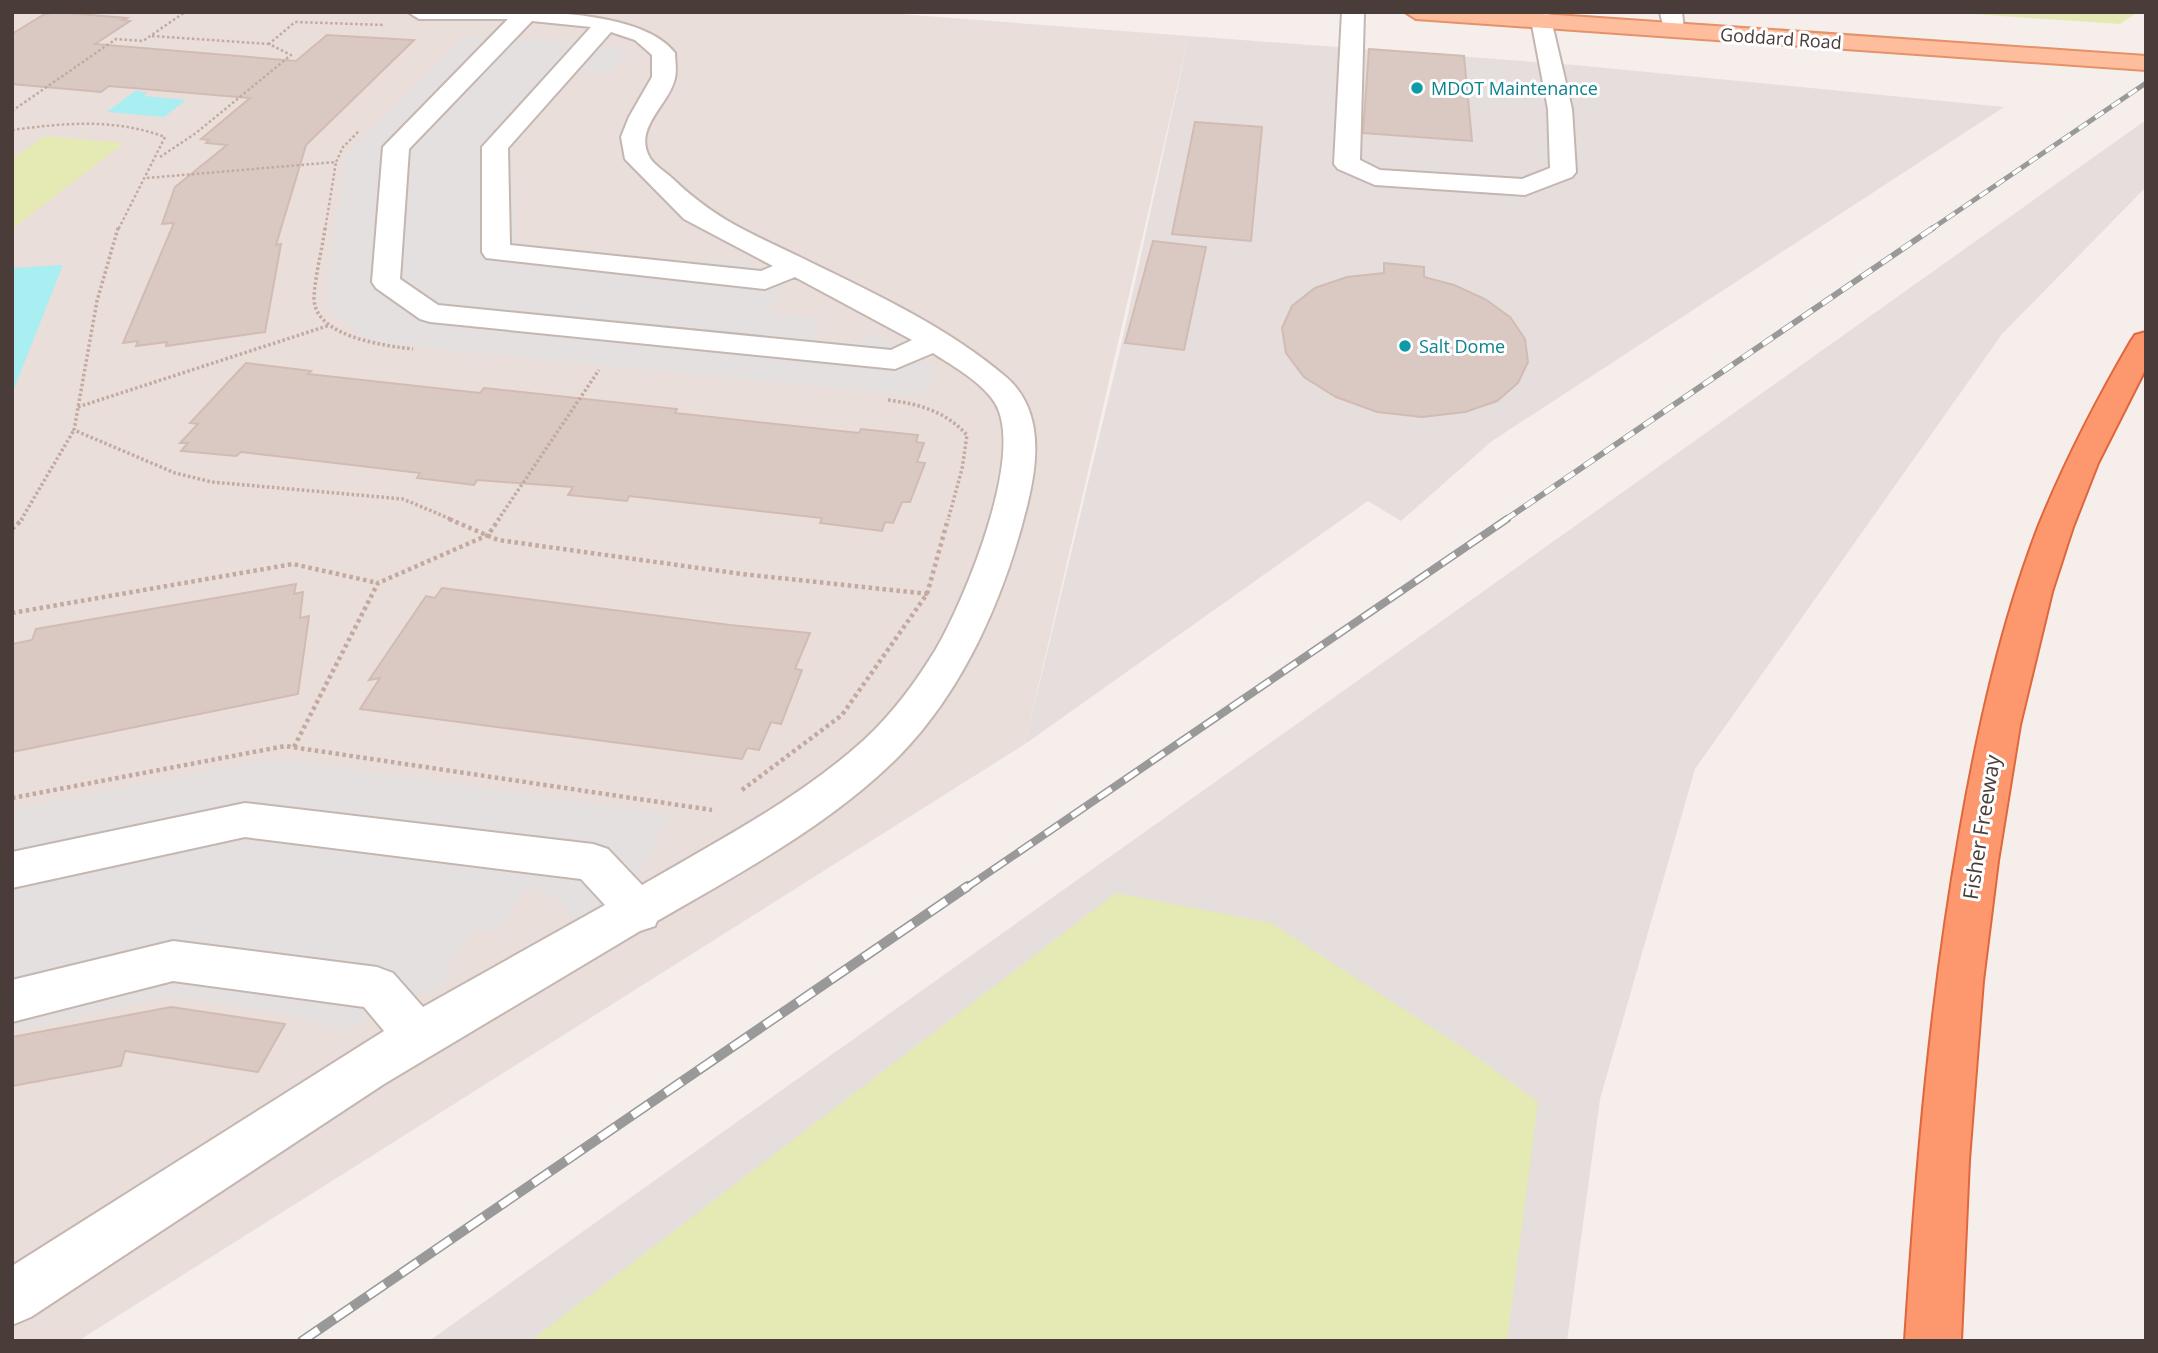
<svg xmlns="http://www.w3.org/2000/svg" width="2158" height="1353" font-family="'Open Sans',sans-serif">
	<rect width="100%" height="100%" fill="#f5eeeb"/>
	<polygon fill="#e9ded9" points="12,12 872,12 1189,36 1025,744 78,1341 12,1341"/>
	<g fill="#e5dedc">
		<polygon points="1189,36 1575,65 2004,107 1492,441 1401,521 1368,501 1025,744 1121,346"/>
		<polygon points="2146,120 2146,187 2002,334 1695,769 1600,1099 1567,1341 429,1341"/>
	</g>
	<g fill="#e5e9b4">
		<polygon points="1942,12 2138,12 2120,24"/>
		<polygon points="45,136 124,143 12,229 12,159"/>
		<polygon points="1116,893 1271,923 1474,1055 1538,1102 1507,1341 530,1341"/>
	</g>
	<g fill="#e4e0df">
		<polygon points="466,36 575,41 629,50 609,74 578,72 511,144 516,239 536,247 705,265 709,258 746,261 785,282 768,313 821,318 813,340 841,344 874,335 936,367 924,397 446,350 384,343 361,336 330,307 327,295 346,155"/>
		<polygon points="288,760 671,814 636,879 576,921 555,896 539,890 524,890 496,933 472,930 445,974 448,981 340,1032 299,1017 169,995 12,1032 12,810 257,761"/>
	</g>
	<g fill="#a9eef1">
		<polygon points="135,91 147,92 144,96 186,100 164,117 107,112"/>
		<polygon points="63,265 12,394 12,268"/>
	</g>
	<g fill="#dac9c3" stroke="#d2bbb3" stroke-width="2">
		<polygon points="55,12 127,18 123,20 130,21 95,44 296,61 327,35 414,40 306,145 276,245 281,244 265,332 166,346 167,342 136,346 138,341 123,343 174,223 162,224 175,187 227,145 206,143 209,140 201,139 250,98 109,86 101,92 12,84 12,34 43,15"/>
		<polygon points="1369,49 1464,56 1472,141 1363,133"/>
		<polygon points="1195,122 1262,127 1251,241 1172,234"/>
		<polygon points="1153,241 1206,247 1184,350 1125,343"/>
		<polygon points="1384,263 1424,267 1424,277 1454,285 1485,299 1510,317 1525,339 1528,362 1518,383 1497,401 1465,412 1422,417 1377,412 1336,397 1304,377 1286,353 1282,328 1292,306 1315,288 1347,277 1384,273"/>
		<polygon points="246,363 311,371 308,374 480,393 484,388 677,409 675,413 859,433 861,429 918,435 916,442 924,443 917,462 925,463 910,502 902,502 893,523 885,522 882,531 820,523 822,518 629,496 627,501 568,495 573,487 477,480 474,485 417,478 420,473 241,452 236,456 181,451 188,443 180,443 198,424 190,423"/>
		<polygon points="296,584 294,594 303,592 300,618 309,616 298,694 12,752 12,644 32,640 36,629"/>
		<polygon points="442,588 730,625 810,633 795,669 802,670 781,724 771,722 759,750 747,748 742,759 360,709 380,678 369,680 426,596 435,598"/>
		<polygon points="171,1007 285,1024 258,1072 125,1051 121,1066 12,1086 12,1037"/>
	</g>
	<g fill="none" stroke-linecap="round" stroke-linejoin="round">
		<g stroke="#c4b6b0" stroke-width="4">
			<g id="minor">
				<path d="M408 12C474 12 635 0 675 53 675 60 677 70 675 78 670 104 632 128 650 158 655 166 666 172 673 179 719 223 756 235 812 263 878 295 950 329 1006 377 1044 410 1038 462 1027 506 1005 595 965 688 900 755 832 824 740 873 657 921L655 926 640 931 384 1084 31 1317 12 1325V1266L384 1031 364 1007 173 981 12 1022V980L173 941 377 967 393 973 423 1007 605 905 581 879 245 837 12 888V852L245 803 593 844 608 849 642 885C717 841 799 799 864 740 892 714 916 682 936 649 964 601 1026 454 995 403 982 382 953 366 933 353L895 369 430 322 420 319 376 288 372 282 383 147 508 19H419ZM532 21 591 27 482 147V252L486 258 765 289 795 277 912 340 891 350 438 305 400 279 409 149ZM611 32 635 40 652 55V77L629 117 621 137 625 159 684 219 773 266 761 271 510 245 508 148Z"/>
				<polygon points="1342,12 1364,12 1360,160 1380,170 1522,179 1550,168 1548,109 1531,20 1542,13 1550,15 1572,109 1576,172 1572,177 1525,195 1375,185 1338,169 1334,164"/>
				<polygon points="1660,12 1682,12 1684,30 1681,35 1665,35"/>
			</g>
		</g>
		<g stroke="#e4926a" stroke-width="4">
			<polygon id="major" points="1405,12 1514,12 2146,56 2146,70 1416,19"/>
		</g>
		<g stroke="#de673d" stroke-width="4">
			<path id="highway" d="M2146 332V368L2098 463 2073 527 2052 592 2020 725 1998 861 1983 981 1969 1160 1961 1341H1905C1916 1170 1930 1000 1960 831 1978 728 2001 623 2039 525 2065 461 2096 401 2131 341L2135 335Z"/>
		</g>
		<g stroke="#c3a99f" stroke-width="2.5" stroke-dasharray="2.5 2.5" stroke-linecap="butt">
			<polyline points="152,36 269,44"/>
			<polyline points="12,111 116,39 143,41 185,12"/>
			<path d="M12 130C65 123 114 118 165 137L118 230"/>
			<polyline points="160,157 196,133 291,55 269,44 295,22 384,25"/>
			<polyline points="147,178 336,162 343,147 359,131"/>
			<polyline points="325,230 336,162"/>
		</g>
		<g stroke="#c3a99f" stroke-width="3.5" stroke-dasharray="2.5 2.5" stroke-linecap="butt">
			<polyline points="118,228 97,301 74,430 175,473 212,482 403,499 453,520"/>
			<path d="M325 228C322 251 315 275 314 298 314 337 386 346 413 349"/>
			<path d="M888 400C919 404 945 411 967 435L962 469 948 520"/>
			<polyline points="78,407 330,325"/>
			<polyline points="21,520 74,430"/>
			<polyline points="498,520 599,370"/>
		</g>
		<g stroke="#c3a99f" stroke-width="4.5" stroke-dasharray="3.5 3.5" stroke-linecap="butt">
			<polyline points="449,519 498,540 742,574 929,594"/>
			<polyline points="12,529 23,519"/>
			<polyline points="12,613 293,564 378,583"/>
			<polyline points="294,747 378,583 488,535 499,519"/>
			<polyline points="742,790 842,715 927,594 948,519"/>
			<polyline points="12,798 285,746 712,810"/>
		</g>
		<use href="#minor" fill="#fff" fill-rule="evenodd"/>
		<use href="#major" fill="#febd9c" fill-rule="evenodd"/>
		<use href="#highway" fill="#fd986e" fill-rule="evenodd"/>
		<g stroke="#999" stroke-width="5">
			<polyline id="rail-far3" points="1930,230 2146,83"/>
		</g>
		<g stroke="#999" stroke-width="6">
			<polyline id="rail-far2" points="1505,520 1933,228"/>
		</g>
		<g stroke="#999" stroke-width="8">
			<polyline id="rail-far1" points="966,888 1507,519"/>
		</g>
		<g stroke="#999" stroke-width="10">
			<polyline id="rail" points="302,1341 968,886"/>
		</g>
		<use href="#rail-far3" stroke="#fff" stroke-width="3.5" stroke-dasharray="10" stroke-linecap="butt"/>
		<use href="#rail-far2" stroke="#fff" stroke-width="4.5" stroke-dasharray="12" stroke-linecap="butt"/>
		<use href="#rail-far1" stroke="#fff" stroke-width="5" stroke-dasharray="16" stroke-linecap="butt"/>
		<use href="#rail" stroke="#fff" stroke-width="7" stroke-dasharray="20" stroke-linecap="butt"/>
	</g>
	<g fill="#0f9aa8" stroke="#fff" stroke-width="2.5">
		<circle cx="1417" cy="88" r="7"/>
		<circle cx="1405" cy="346" r="7"/>
	</g>
	<g text-anchor="middle" dominant-baseline="central" stroke-width="6" stroke-linejoin="round" paint-order="stroke">
		<g font-size="18" fill="#4a3d39" stroke="#fff">
			<text transform="translate(1781 38) rotate(4)">Goddard Road</text>
		</g>
		<g font-size="18" fill="#0d838f" stroke="#fff" text-anchor="start">
			<text x="1431" y="88">MDOT Maintenance</text>
			<text x="1419" y="346">Salt Dome</text>
		</g>
		<g font-size="21" fill="#4a3d39" stroke="#fff">
			<text transform="translate(1981 827) rotate(-81)">Fisher Freeway</text>
		</g>
	</g>
	<rect width="2158" height="1353" fill="none" stroke="#4a3d39" stroke-width="28"/>
</svg>
